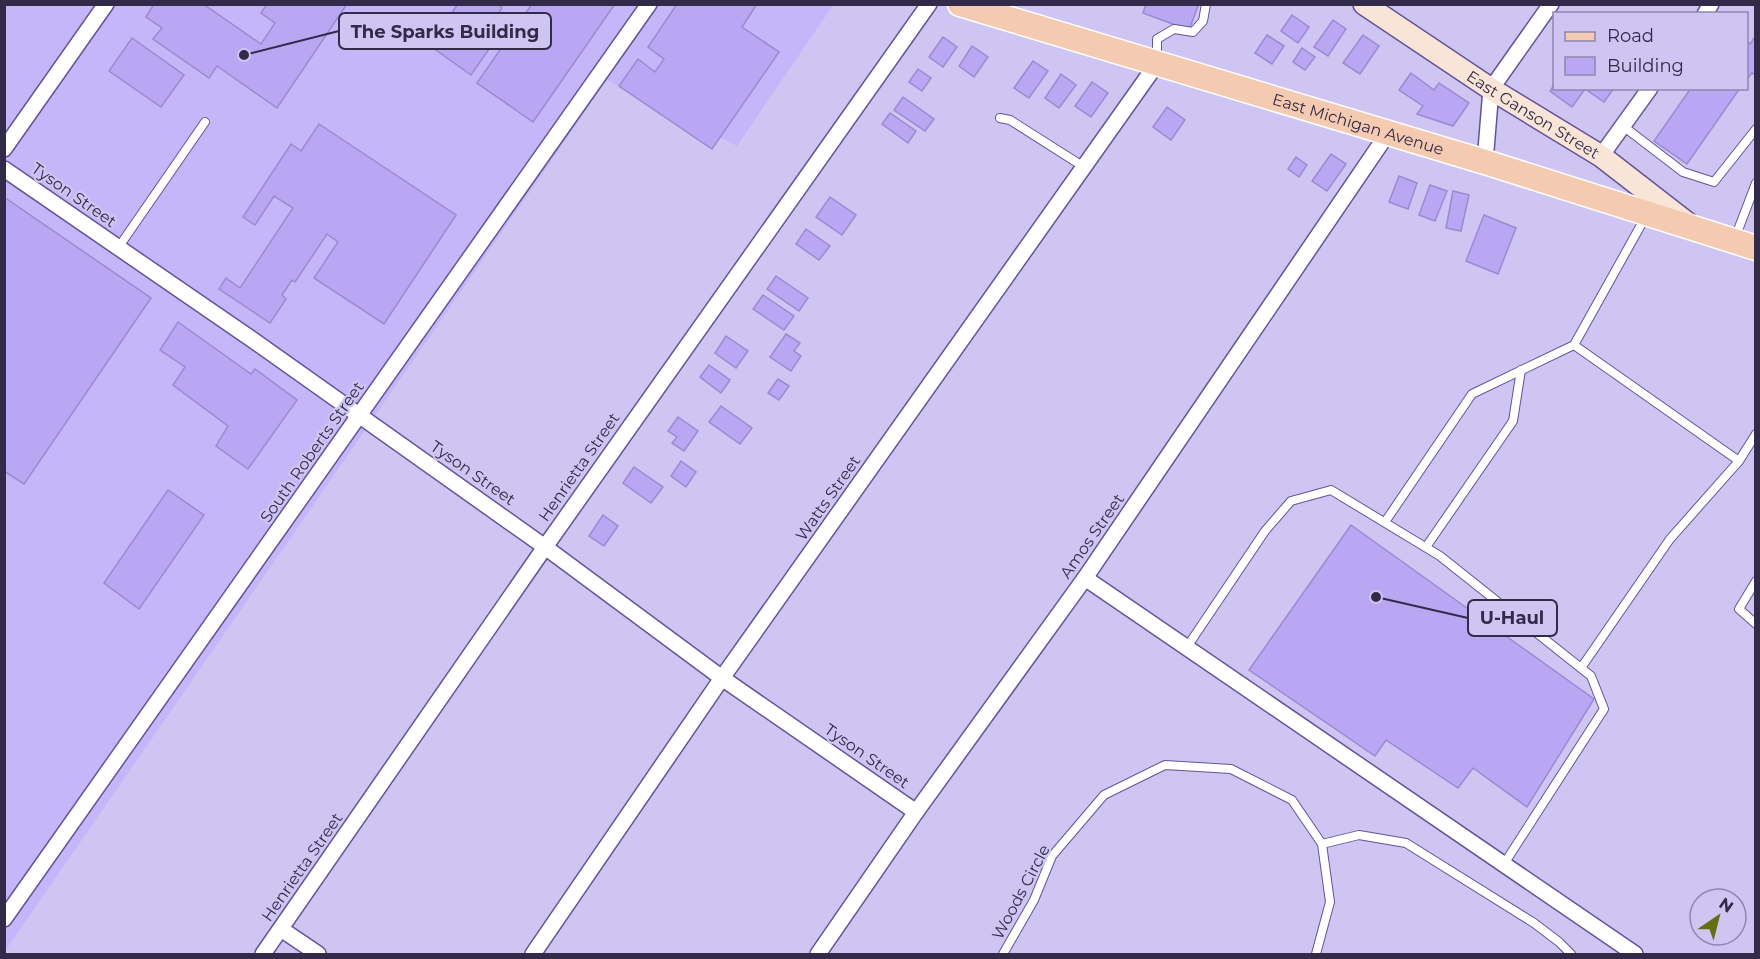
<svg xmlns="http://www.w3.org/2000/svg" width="1760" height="959" font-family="Montserrat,sans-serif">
	<rect width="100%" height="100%" fill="#cec5f3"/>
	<polygon fill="#c4b6f8" points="5,5 833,5 737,146 607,80 5,951"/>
	<g fill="#b9a7f3" stroke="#9b89d2" stroke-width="1.5">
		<polygon points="154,4 203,4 261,44 275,23 261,13 267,4 347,4 277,108 217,66 209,78 153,39 162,28 146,17"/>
		<polygon points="458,4 497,4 502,8 495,18 505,26 471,75 429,45"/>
		<polygon points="532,4 615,4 533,122 477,83"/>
		<polygon points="677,4 757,4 742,27 779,52 712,149 619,86 638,59 655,72 664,59 648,47"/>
		<polygon points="1146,4 1194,4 1198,6 1189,30 1143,13"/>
		<polygon points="1292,15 1309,27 1298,43 1281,31"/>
		<polygon points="1333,20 1346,29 1328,56 1314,47"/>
		<polygon points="1267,35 1284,46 1272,64 1255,53"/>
		<polygon points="1363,35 1379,46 1360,74 1343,63"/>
		<polygon points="1756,35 1756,75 1752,73 1746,80 1746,41 1750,44"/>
		<polygon points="943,37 957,47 943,67 929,57"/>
		<polygon points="132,38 184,75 161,107 109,71"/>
		<polygon points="972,46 988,57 974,77 959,66"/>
		<polygon points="1302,48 1315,57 1305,70 1293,62"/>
		<polygon points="1033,61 1048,71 1029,98 1014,88"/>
		<polygon points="918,69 931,78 922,91 909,82"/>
		<polygon points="1411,73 1434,90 1439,83 1469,103 1453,126 1417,114 1423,106 1399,90"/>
		<polygon points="1061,74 1076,85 1059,108 1045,98"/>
		<polygon points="1092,82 1108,93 1091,117 1075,106"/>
		<polygon points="1554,85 1554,88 1614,88 1604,102 1585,89 1572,107 1550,91"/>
		<polygon points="1691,88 1740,88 1687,164 1654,141"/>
		<polygon points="903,97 934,119 925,131 894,110"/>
		<polygon points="1167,107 1185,120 1171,140 1153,127"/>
		<polygon points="890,113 916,131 908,143 882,124"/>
		<polygon points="319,124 456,215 384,324 314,278 338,242 327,234 295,282 292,280 282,295 286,299 270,323 219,289 226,278 240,288 293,208 274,196 255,225 243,217 291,144 301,151"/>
		<polygon points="1331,154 1346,164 1327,191 1312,181"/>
		<polygon points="1296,157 1307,165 1299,177 1288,169"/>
		<polygon points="1399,176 1417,183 1408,209 1389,202"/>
		<polygon points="1430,185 1447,191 1435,221 1419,215"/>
		<polygon points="1453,191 1469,195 1461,231 1446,228"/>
		<polygon points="4,197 151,298 24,484 4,471"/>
		<polygon points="830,197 856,215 842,235 816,217"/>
		<polygon points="1484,215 1516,228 1498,274 1466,261"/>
		<polygon points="806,229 830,246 819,260 796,244"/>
		<polygon points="776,276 808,298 799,311 767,289"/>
		<polygon points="763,295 794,316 784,330 753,309"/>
		<polygon points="178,322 251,374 255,369 297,400 248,469 216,446 228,426 173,385 185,367 160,350"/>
		<polygon points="786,334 800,343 794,351 801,356 791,371 770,357"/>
		<polygon points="726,336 748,351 736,368 715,353"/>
		<polygon points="709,365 730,380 721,393 700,377"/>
		<polygon points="778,379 789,386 779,400 768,393"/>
		<polygon points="721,406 752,428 740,444 709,422"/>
		<polygon points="678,417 698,431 684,451 672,443 677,437 668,431"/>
		<polygon points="681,461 696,472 686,487 671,476"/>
		<polygon points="634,467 663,487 651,503 623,483"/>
		<polygon points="168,490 204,515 139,609 104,583"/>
		<polygon points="603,515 618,526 604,546 589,536"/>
		<polygon points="1351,525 1594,699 1527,807 1473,768 1458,788 1386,740 1375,756 1249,670"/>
	</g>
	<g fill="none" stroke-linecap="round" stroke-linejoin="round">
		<g stroke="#655397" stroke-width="10">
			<g id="lane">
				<polyline points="1157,60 1157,39 1174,29 1193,32 1203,21 1206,4"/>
				<polyline points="1000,118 1010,120 1084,167"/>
				<polyline points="1623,126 1683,172 1714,182 1756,129"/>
				<polyline points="1646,216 1574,345 1739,461 1756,434"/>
				<polyline points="1735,238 1756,183"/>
				<polyline points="118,248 205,122"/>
				<polyline points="1385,522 1472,394 1574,345"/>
				<polyline points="1426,547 1513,421 1521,370"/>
				<polyline points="1756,581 1739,609 1756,624"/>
				<polyline points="1187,647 1265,531 1291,501 1331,490 1440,556 1562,653 1591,676 1604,709 1504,864"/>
				<polyline points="1581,668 1670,539 1739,461"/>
				<polyline points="1322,844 1359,835 1406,843 1534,923 1559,942 1571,954"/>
				<polyline points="1003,954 1034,900 1052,856 1104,795 1165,765 1231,769 1292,800 1322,844 1330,902 1316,954"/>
			</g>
		</g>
		<g stroke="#655397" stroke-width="18">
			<g id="street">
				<polyline points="1705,14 1711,4"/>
				<polyline points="4,149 106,4"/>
				<polyline points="1601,156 1650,88"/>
				<polyline points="1485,162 1491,89 1551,4"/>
				<polyline points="4,169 250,338 545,547 722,678 916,812"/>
				<polyline points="1085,578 1635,954"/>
				<polyline points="4,919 649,4"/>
				<polyline points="281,929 318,954"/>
				<polyline points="263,954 545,547 929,4"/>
				<polyline points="533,954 722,678 1156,65"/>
				<polyline points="818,954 916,812 1085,578 1388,133"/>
			</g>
		</g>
		<g stroke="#655397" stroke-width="24">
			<g id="secondary">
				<path id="s1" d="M1364 4 1491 89 1601 156 1690 225"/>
			</g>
		</g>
		<g stroke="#fff" stroke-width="27">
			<g id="primary">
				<path id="s2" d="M960 4 1485 162 1756 248"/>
			</g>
		</g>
		<use href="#lane" stroke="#fff" stroke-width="8"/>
		<use href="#street" stroke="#fff" stroke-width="15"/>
		<use href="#secondary" stroke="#f9e5d7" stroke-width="21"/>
		<use href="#primary" stroke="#f4cbb0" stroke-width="24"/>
	</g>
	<g text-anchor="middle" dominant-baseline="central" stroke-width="4.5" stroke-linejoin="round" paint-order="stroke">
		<g font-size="16" fill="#312a48" stroke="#cec5f3">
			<text stroke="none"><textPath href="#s1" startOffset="202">East Ganson Street</textPath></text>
			<text stroke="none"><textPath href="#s2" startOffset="416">East Michigan Avenue</textPath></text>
			<text transform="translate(74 195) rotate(35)">Tyson Street</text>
			<text transform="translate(312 452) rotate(-55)">South Roberts Street</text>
			<text transform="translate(579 467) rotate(-55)">Henrietta Street</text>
			<text transform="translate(473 473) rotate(35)">Tyson Street</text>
			<text transform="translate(828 498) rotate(-55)">Watts Street</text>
			<text transform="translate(1092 536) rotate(-55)">Amos Street</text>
			<text transform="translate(867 756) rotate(35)">Tyson Street</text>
			<text transform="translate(302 867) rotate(-55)">Henrietta Street</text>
			<text transform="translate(1021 892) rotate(-62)">Woods Circle</text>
		</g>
	</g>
	<path fill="none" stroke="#312a48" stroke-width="2" d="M244 55L339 31M1376 597L1468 618"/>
	<g fill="#312a48" stroke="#cec5f3" stroke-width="2">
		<circle cx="244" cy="55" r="6"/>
		<circle cx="1376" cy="597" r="6"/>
	</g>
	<g fill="#cec5f3" stroke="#312a48" stroke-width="2">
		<rect x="339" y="13" width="212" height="36" rx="6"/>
		<rect x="1468" y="600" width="89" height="36" rx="6"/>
	</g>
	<g font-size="18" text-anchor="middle" font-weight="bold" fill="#312a48">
		<text x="445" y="38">The Sparks Building</text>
		<text x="1512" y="624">U-Haul</text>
	</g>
	<rect width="1760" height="959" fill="none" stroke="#312a48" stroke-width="12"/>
	<rect x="1553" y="12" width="195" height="78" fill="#cec5f3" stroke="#8f87af" stroke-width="1.5"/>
	<rect x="1565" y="32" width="30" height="9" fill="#f4cbb0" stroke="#8f87af" stroke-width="1.5"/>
	<text x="1607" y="42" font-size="18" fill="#312a48">Road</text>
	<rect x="1565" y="57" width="30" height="18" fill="#b9a7f3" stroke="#8f87af" stroke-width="1.5"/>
	<text x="1607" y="72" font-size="18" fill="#312a48">Building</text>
	<g transform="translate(1718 917) rotate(35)"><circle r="28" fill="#cec5f3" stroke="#8f87af" stroke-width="1.5"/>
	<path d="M0-4.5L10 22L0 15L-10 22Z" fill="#666e13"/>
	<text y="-9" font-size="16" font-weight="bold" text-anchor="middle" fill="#312a48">N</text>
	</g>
</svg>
